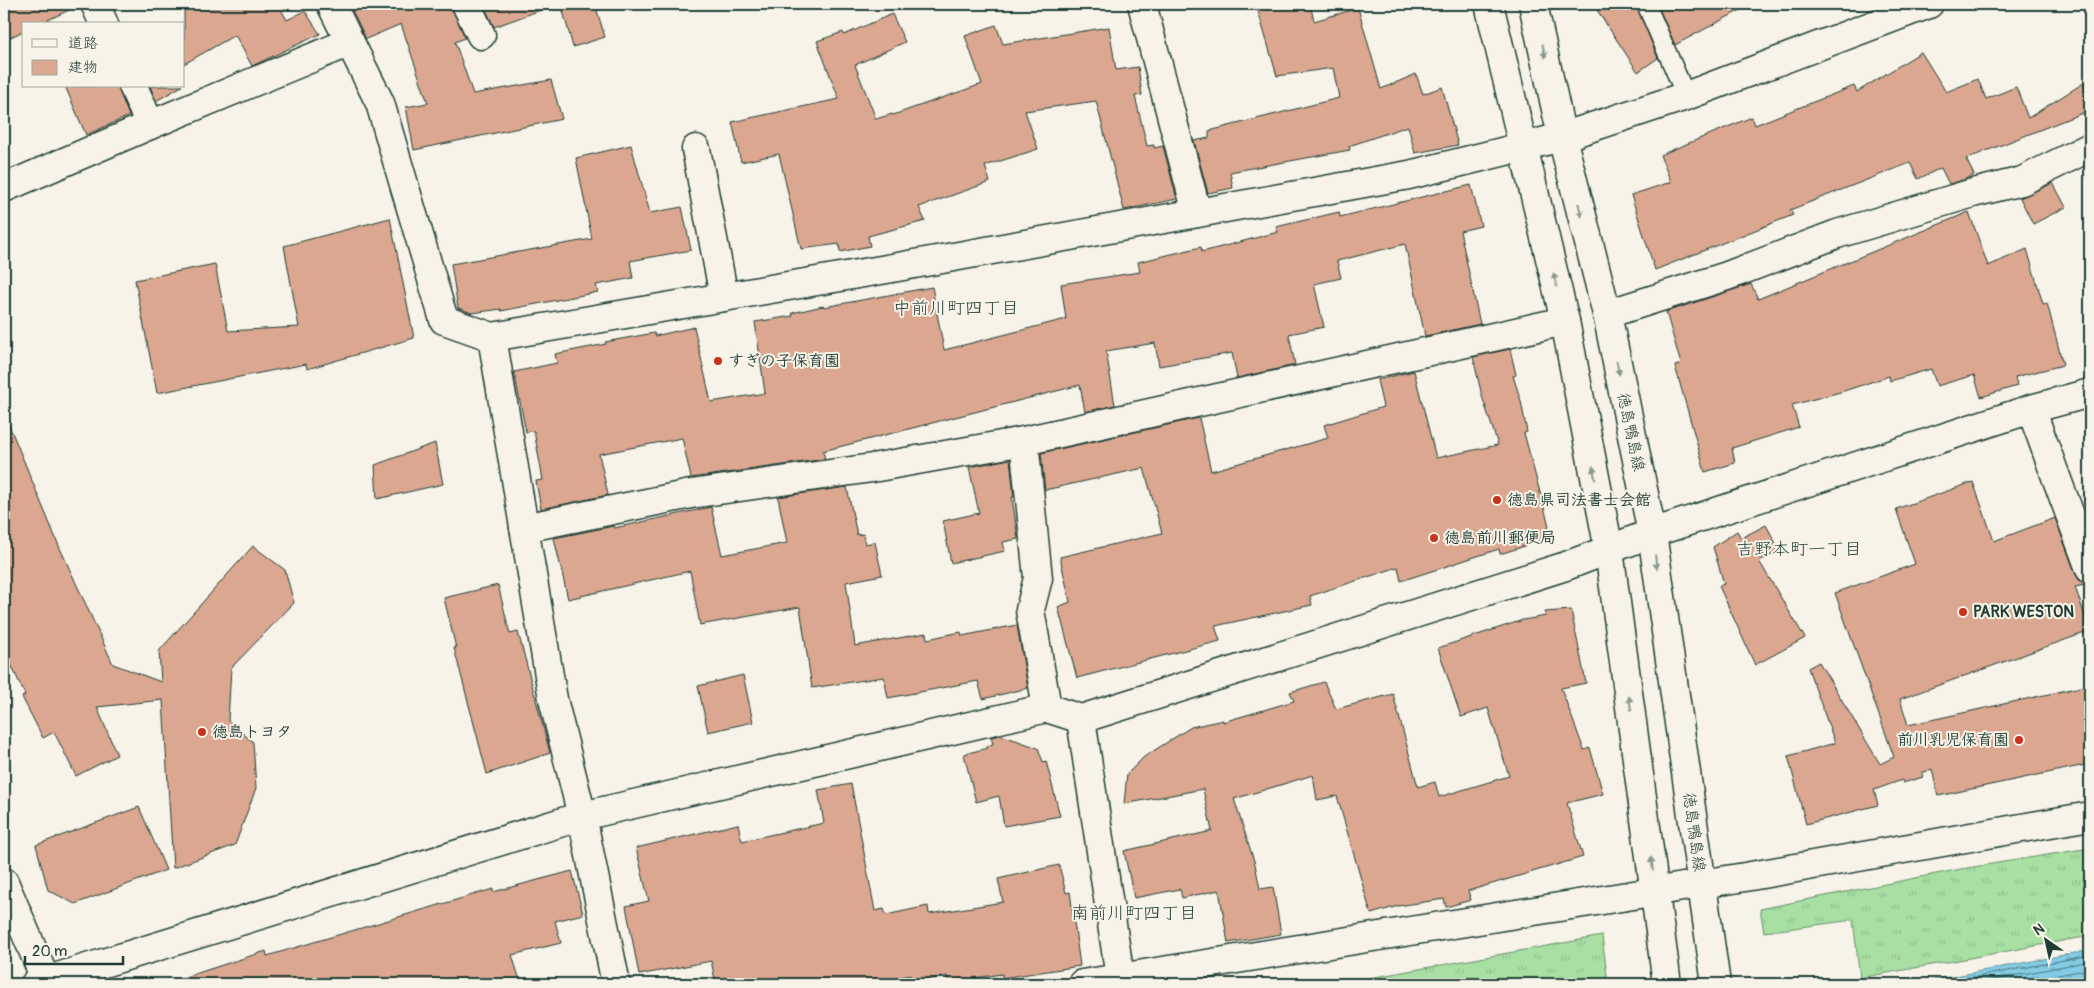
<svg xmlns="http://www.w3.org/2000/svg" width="2094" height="988" font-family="Pangolin,'Klee One',sans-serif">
	<defs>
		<pattern id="grass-tufts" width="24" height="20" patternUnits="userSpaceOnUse" patternTransform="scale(1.25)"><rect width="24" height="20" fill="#a8dfa3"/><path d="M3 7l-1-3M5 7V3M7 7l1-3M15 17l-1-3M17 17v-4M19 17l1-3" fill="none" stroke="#90c08d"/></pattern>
		<pattern id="water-ripples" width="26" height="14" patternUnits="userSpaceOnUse" patternTransform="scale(1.25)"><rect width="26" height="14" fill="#84cce5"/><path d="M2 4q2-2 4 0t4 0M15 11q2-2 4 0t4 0" fill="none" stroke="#6ba7ba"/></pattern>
	</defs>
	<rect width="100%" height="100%" fill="#f7f3e8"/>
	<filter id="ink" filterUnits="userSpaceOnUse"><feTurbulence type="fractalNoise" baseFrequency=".02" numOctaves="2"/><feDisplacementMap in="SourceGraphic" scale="10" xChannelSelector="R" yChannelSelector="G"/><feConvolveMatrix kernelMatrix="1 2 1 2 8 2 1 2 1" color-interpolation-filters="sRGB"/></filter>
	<g filter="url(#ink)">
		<g fill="url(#grass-tufts)" stroke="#648e6c">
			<polygon points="2090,848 2090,936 1860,978 1853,920 1764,932 1760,909 1961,869"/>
			<polygon points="1602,936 1608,984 1336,984"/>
		</g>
		<polygon fill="url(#water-ripples)" stroke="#5c939e" points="2090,950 2090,984 1914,984"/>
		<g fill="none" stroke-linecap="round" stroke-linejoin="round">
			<g stroke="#47767b" stroke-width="1">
				<polyline points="1940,984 2090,955"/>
				<polyline points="1972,984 2090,961"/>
				<polyline points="2011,984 2090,969"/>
			</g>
		</g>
		<g fill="#dba790" stroke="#1f3d34">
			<polygon points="4,4 80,4 80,5 39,24 24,24 24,31 4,40"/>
			<polygon points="184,4 278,4 287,20 305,11 320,34 252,66 235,35 184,64"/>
			<polygon points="366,4 451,4 465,38 455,42 473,94 551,80 562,119 414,150 406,107 428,103 401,24 366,39 352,10"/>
			<polygon points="483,4 548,4 549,7 494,27"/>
			<polygon points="561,4 595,4 605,37 573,47"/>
			<polygon points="1256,4 1310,4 1314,21 1358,8 1381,89 1416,74 1423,94 1442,87 1458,145 1415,153 1408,126 1349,146 1350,150 1230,172 1233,188 1208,193 1194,141 1209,138 1209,131 1339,98 1333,68 1277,76"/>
			<polygon points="1593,4 1636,4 1658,58 1638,72"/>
			<polygon points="1657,4 1752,4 1675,45"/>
			<polygon points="892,14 905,42 855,65 876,119 892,114 893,115 982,84 965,36 996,25 1003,44 1109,27 1116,70 1138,67 1142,95 1135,96 1147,146 1154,145 1154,148 1163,146 1177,199 1124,210 1096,101 1025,111 1038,149 985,166 990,182 919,207 925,221 868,236 870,246 840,252 839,244 801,249 779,154 741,162 732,122 839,99 817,41 843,32 844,35"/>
			<polygon points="1921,52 1946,92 1978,79 1986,99 2016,87 2028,118 2090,79 2090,110 1966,159 1974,175 1963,180 1949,184 1941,168 1918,179 1910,163 1790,210 1793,215 1655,270 1631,195 1671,182 1660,155 1752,117 1755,125 1854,86 1857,92"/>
			<polygon points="65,86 118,86 129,116 86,135"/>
			<polygon points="150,86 182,86 156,101"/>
			<polygon points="631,145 650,213 682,207 691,250 630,261 633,278 596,285 598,292 501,311 501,309 472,313 458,308 451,264 592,239 576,158"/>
			<polygon points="2053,183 2066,207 2033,224 2020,198"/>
			<polygon points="1471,185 1481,226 1460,231 1480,324 1425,336 1405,244 1337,261 1341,278 1314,284 1324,327 1289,334 1295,365 1237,378 1232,353 1159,366 1155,343 1106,351 1115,405 1085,412 1080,385 823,451 825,459 691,478 682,438 599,454 608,495 541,509 536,481 543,480 534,431 526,432 514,372 557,363 555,354 606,344 605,342 654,333 655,336 694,327 711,402 765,393 755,322 793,316 792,313 823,306 824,307 932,287 944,350 1066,319 1061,284 1140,272 1138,262 1201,247 1202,252 1278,232 1276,227 1339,212 1340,217"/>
			<polygon points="1969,212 1988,266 2027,249 2043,304 2047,303 2063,365 2015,377 2017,386 1981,397 1974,375 1937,386 1931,369 1890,381 1889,376 1844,391 1792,405 1799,427 1732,448 1735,463 1705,472 1675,366 1681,364 1666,312 1751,284 1758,299"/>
			<polygon points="390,218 414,338 307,369 306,364 157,393 135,280 215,264 228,331 299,327 284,246"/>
			<polygon points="1510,349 1516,375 1513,376 1521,401 1527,432 1524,433 1549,526 1543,538 1525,544 1525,546 1500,554 1499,549 1401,581 1398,567 1310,596 1312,605 1215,626 1220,641 1077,678 1058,607 1070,602 1060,557 1162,533 1144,468 1045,490 1041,453 1199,418 1211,471 1328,438 1324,425 1383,407 1377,380 1414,371 1436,458 1498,445 1482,396 1473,357"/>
			<polygon points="4,413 59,546 113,664 161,682 159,651 253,546 285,570 294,603 231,668 228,721 253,742 256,788 235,845 173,868 163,700 97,707 117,755 76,776 54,732 43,738 22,697 25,695 4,649"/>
			<polygon points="435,443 443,484 377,499 375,465"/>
			<polygon points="1010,459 1014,497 1012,497 1018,539 1003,542 1005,551 951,563 943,521 979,513 969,467"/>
			<polygon points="1973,482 1994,541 2055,518 2076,575 2080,581 2090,584 2075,587 2090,631 1900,699 1908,725 2090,685 2090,764 1938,796 1932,769 1922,773 1923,777 1903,783 1902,780 1874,790 1878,805 1806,824 1788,756 1835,743 1808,668 1819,662 1880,764 1894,757 1835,593 1915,564 1896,509"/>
			<polygon points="847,487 857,535 863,534 865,544 875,542 882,575 846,582 855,646 926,633 927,639 961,632 962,636 1017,625 1028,688 983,699 978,681 888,698 884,677 812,688 800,607 700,625 690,571 568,599 554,538 614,526 614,528 711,507 722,555 787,543 778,497"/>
			<polygon points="1766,525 1780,551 1759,561 1805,638 1755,665 1719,586 1724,584 1713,547 1737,531 1741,538"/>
			<polygon points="498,585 510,634 518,632 550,753 487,774 454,648 456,648 444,598"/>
			<polygon points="1571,610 1586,683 1561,688 1584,750 1590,748 1603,794 1567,803 1583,857 1468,891 1471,900 1446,907 1444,899 1398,906 1371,914 1337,796 1317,800 1313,775 1234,799 1255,864 1260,889 1273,887 1281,934 1228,943 1219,890 1182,898 1180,889 1134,898 1124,851 1212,831 1203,789 1124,804 1127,774 1144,757 1191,727 1223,720 1223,722 1294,701 1290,692 1324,682 1336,709 1393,694 1418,787 1435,782 1439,797 1509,776 1488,708 1461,717 1438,648 1523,620 1546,616 1545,612"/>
			<polygon points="743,675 753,722 708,732 698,686"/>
			<polygon points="1001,735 1038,748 1043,762 1046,761 1060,816 1004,826 999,796 976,802 964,754 988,748 987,746 993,744 991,737"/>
			<polygon points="851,784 875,911 884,909 886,915 928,906 929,914 1003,902 998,879 1059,865 1066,893 1070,892 1080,966 1002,978 1002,974 948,982 947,976 912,983 910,975 868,984 716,984 711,961 639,975 626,906 649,901 636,848 738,824 742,841 824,823 818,790"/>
			<polygon points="139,807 166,870 75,904 48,890 36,845"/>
			<polygon points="572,871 583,914 555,921 561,943 512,955 521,984 180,984 179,979 266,951 267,956 493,889 493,892"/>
		</g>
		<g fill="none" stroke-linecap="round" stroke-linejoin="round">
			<g stroke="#1f3d34" stroke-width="21">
				<polyline id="lane" points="1646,4 1686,96"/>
			</g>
			<g stroke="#1f3d34" stroke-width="31">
				<g id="street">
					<polyline points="95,4 104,24"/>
					<polyline points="331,4 380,103 444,320 492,337 553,699 582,816 616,984"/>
					<polyline points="466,4 481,35"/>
					<polyline points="1142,4 1197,213"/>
					<polyline points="133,86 150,125"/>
					<polyline points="696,149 724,297"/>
					<polyline points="4,188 150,125 350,42"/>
					<polyline points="1607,314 1727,276 1837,234 1973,193 2022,181 2090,147"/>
					<polyline points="492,337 881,270 1409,175 1562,137"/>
					<polyline points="2031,409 2090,569"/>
					<polyline points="524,528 691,494 872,468 1024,441"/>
					<polyline points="1047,708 1030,610 1038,578 1024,441 1565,321"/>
					<polyline points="4,882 46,981"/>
				</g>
			</g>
			<g stroke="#1f3d34" stroke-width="31">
				<g id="secondary">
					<polyline points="1562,137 1686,96 1929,4"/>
					<polyline points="1081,719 1121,984"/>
					<polyline points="35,984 582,816 1047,708 1081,719 1566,566 1652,533 2031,409 2090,393"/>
					<polyline points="1082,984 1745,877 2090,816"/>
				</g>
			</g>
			<g stroke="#1f3d34" stroke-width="31">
				<g id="primary">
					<polyline points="1489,4 1565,321 1609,550 1667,984"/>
					<polyline points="1533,4 1562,137 1607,314 1652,533 1716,984"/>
				</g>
			</g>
			<use href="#lane" stroke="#f7f3e8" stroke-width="18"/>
			<use href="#street" stroke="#f7f3e8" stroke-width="28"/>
			<use href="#secondary" stroke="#f7f3e8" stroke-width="28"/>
			<use href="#primary" stroke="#f7f3e8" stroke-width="28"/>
		</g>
		<defs><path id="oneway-solid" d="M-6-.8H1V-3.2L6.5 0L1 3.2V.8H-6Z" transform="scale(1.25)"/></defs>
		<g fill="#8b988e">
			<use href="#oneway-solid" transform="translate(1544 51) rotate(78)"/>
			<use href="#oneway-solid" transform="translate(1580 210) rotate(76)"/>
			<use href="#oneway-solid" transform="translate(1555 280) rotate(-103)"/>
			<use href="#oneway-solid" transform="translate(1618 368) rotate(78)"/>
			<use href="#oneway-solid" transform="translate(1594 473) rotate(-101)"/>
			<use href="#oneway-solid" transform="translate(1656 562) rotate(82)"/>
			<use href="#oneway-solid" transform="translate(1630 703) rotate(-98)"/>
			<use href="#oneway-solid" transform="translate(1652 864) rotate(-98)"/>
		</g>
	</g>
	<g fill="#c8321e" stroke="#f7f3e8" stroke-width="2">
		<circle cx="718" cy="361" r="5"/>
		<circle cx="1497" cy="500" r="5"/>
		<circle cx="1434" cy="538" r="5"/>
		<circle cx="1963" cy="612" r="5"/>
		<circle cx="202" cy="732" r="5"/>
		<circle cx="2019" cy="740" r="5"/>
	</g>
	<g text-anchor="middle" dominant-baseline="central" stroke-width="4" stroke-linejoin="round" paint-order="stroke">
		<g font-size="16" font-weight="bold" fill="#1f3d34" stroke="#f7f3e8" text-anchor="start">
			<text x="728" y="361">すぎの子保育園</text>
			<text x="1507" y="500">徳島県司法書士会館</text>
			<text x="1444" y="538">徳島前川郵便局</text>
			<text x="1973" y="612">PARK WESTON</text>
			<text x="212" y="732">徳島トヨタ</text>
			<text x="2009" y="740" text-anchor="end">前川乳児保育園</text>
		</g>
		<g font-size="16" fill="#1f3d34" stroke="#f7f3e8">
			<text transform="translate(1631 432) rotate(78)">徳島鴨島線</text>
			<text transform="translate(1694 832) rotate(82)">徳島鴨島線</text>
		</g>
		<g font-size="18" fill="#1f3d34" stroke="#f7f3e8">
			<text x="956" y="308">中前川町四丁目</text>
			<text x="1799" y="549">吉野本町一丁目</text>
			<text x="1134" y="913">南前川町四丁目</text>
		</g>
	</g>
	<rect width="2094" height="988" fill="none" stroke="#f7f3e8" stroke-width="20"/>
	<rect x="10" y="10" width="2074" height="968" fill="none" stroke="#1f3d34" stroke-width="2" filter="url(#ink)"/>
	<rect x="22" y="22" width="162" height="65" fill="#f7f3e8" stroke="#a1aaa0"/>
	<rect x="32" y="39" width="25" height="8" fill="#f7f3e8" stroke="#a1aaa0"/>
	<text x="68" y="48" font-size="15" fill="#1f3d34">道路</text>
	<rect x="32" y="60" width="25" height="15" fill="#dba790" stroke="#a1aaa0"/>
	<text x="68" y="72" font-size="15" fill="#1f3d34">建物</text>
	<g transform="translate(2046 940) rotate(326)" stroke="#f7f3e8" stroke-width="4" paint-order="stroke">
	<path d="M0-4L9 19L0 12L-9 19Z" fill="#1f3d34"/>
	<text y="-8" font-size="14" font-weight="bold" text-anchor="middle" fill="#1f3d34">N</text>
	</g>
	<path d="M25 956v8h98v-8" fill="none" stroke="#1f3d34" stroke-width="2.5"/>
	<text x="32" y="956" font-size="15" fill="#1f3d34" stroke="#f7f3e8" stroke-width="4" paint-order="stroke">20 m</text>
</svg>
